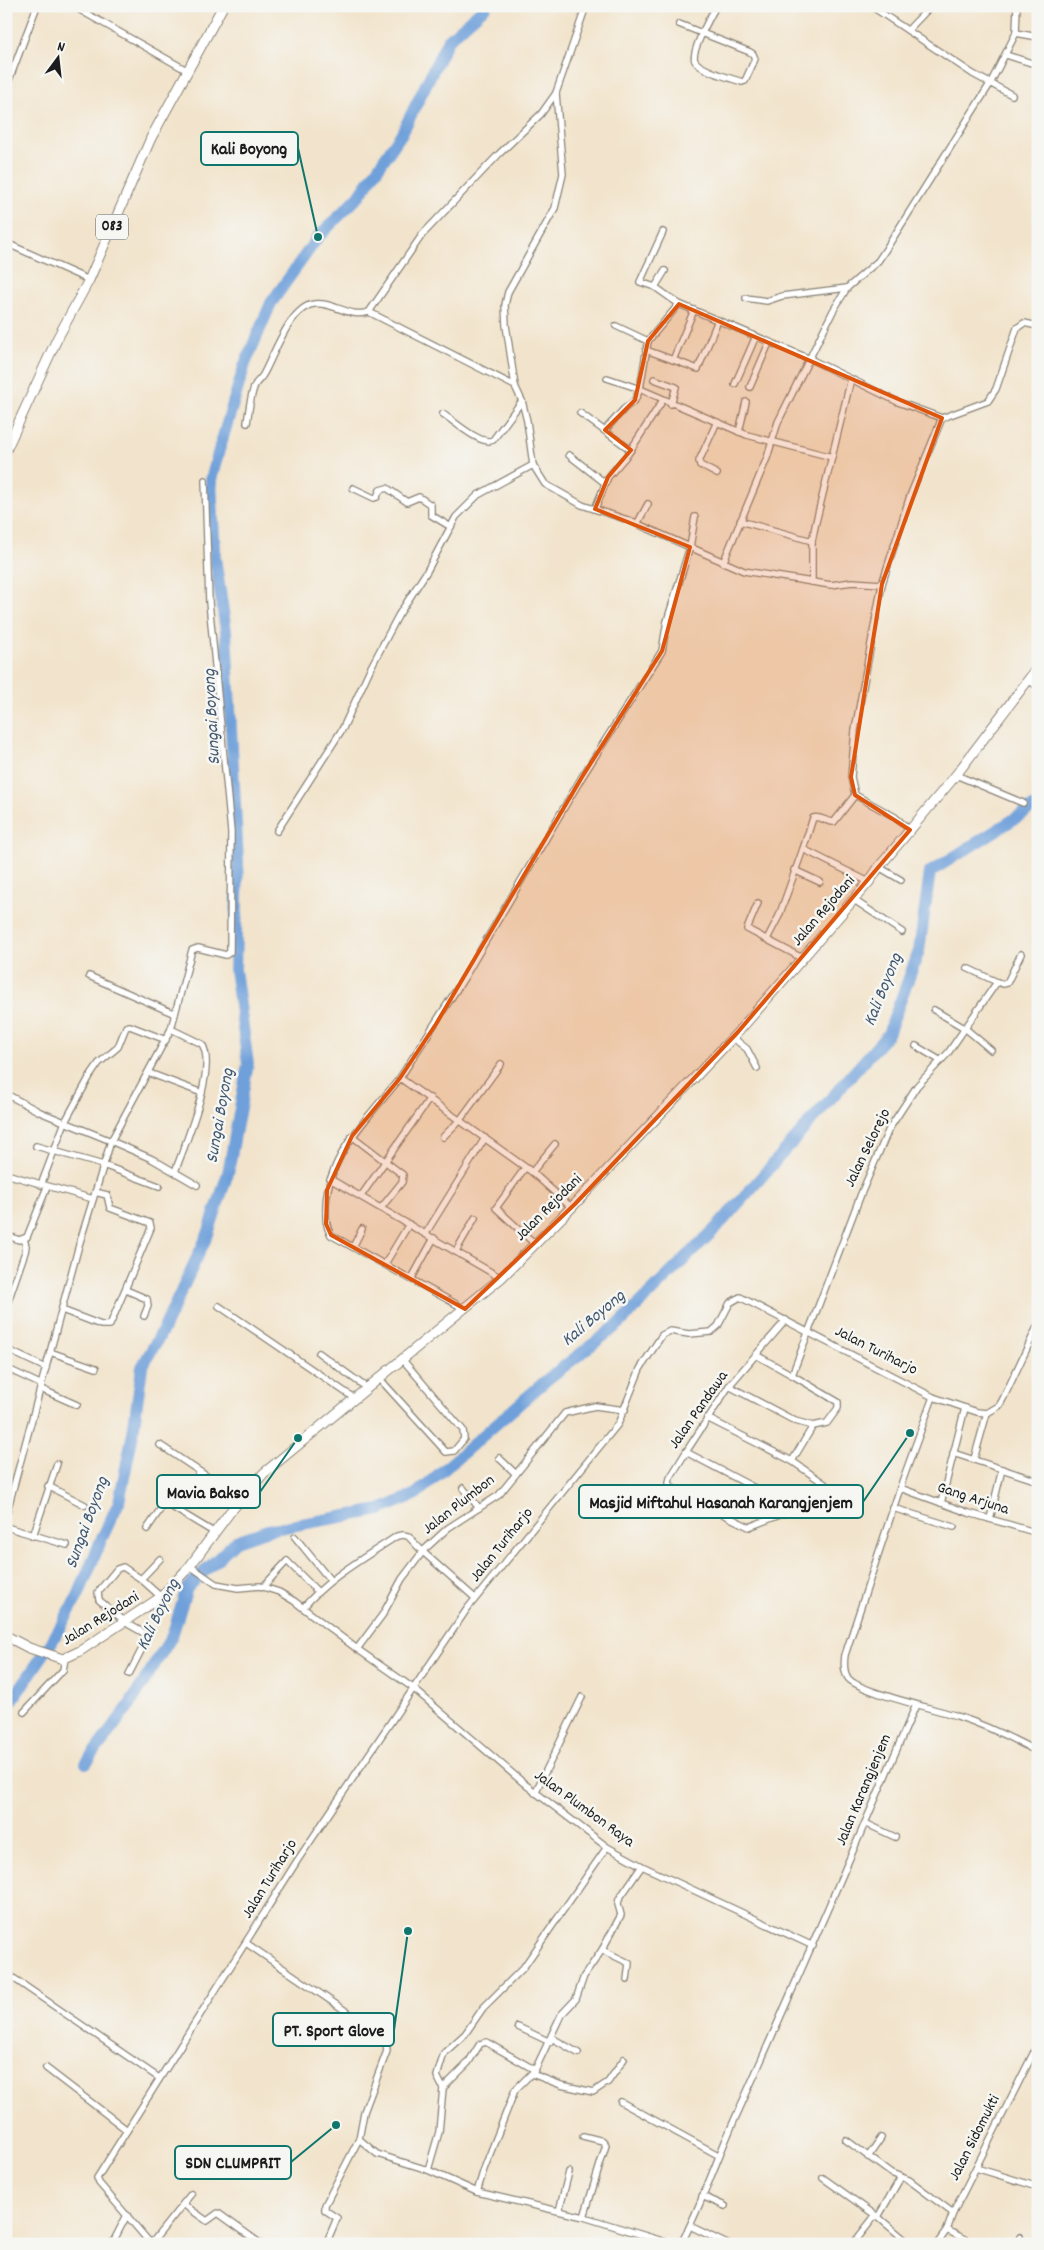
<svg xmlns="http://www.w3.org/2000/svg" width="1044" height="2250" font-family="Dekko,sans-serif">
	<rect width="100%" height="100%" fill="#f6f6f2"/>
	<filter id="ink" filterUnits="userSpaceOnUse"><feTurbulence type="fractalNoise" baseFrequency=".02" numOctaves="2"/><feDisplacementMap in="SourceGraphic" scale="10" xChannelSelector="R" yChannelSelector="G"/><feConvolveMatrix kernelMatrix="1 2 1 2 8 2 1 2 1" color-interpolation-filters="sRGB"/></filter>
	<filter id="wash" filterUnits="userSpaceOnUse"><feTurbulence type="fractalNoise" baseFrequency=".0096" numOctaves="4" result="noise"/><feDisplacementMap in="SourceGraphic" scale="20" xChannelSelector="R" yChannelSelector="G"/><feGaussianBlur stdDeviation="1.12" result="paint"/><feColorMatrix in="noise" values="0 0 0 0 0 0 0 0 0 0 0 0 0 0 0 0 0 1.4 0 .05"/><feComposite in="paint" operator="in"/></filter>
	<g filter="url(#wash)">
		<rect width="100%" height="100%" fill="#f2e4cc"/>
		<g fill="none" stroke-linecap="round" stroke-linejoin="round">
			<g stroke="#70a0da" stroke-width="12">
				<polyline points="6,1709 50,1645 78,1596 102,1538 119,1502 133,1433 142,1367 164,1328 208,1234 228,1173 248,1064 235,969 238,862 226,631 215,558 211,480 219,450 245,364 271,303 318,237 359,196 402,133 448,40 486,6"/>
				<polyline points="86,1763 129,1706 172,1636 187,1588 236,1541 268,1530 380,1510 416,1494 549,1378 619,1324 719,1225 888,1034 919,951 930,872 1038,804"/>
			</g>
		</g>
	</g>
	<g filter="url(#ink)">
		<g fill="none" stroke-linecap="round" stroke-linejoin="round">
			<g stroke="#878074" stroke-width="8">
				<g id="street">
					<polyline points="73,6 188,71"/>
					<polyline points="871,6 973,74 1012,95"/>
					<path d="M679 24 750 52 753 54 755 59 745 81 742 82C731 78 701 71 695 61 690 53 711 15 716 6"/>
					<polyline points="908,30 931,6"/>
					<polyline points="1016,33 1017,6"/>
					<polyline points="1006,55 1038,65"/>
					<polyline points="6,88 37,6"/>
					<polyline points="556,93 563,174 555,208 508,292 505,305 506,325 515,386 522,401 527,421 533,465 545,484 582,505 631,521 744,571 831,585 852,582 882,584 855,730 851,777 855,795 895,817 910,830"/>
					<polyline points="663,232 640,282 655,287 679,304 810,359 898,402 942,418 988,401 996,389 1017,328 1024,323 1038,326"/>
					<polyline points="6,243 89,280"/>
					<polyline points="655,287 665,271"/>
					<polyline points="746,298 767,301 782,296 847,288"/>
					<polyline points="369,312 515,386"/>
					<polyline points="616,326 648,341"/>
					<polyline points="646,350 698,369 718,320"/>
					<polyline points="673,360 694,310"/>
					<polyline points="607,378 640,389 747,435 832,457"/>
					<polyline points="654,379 676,387 671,404"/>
					<polyline points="735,384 756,336"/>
					<polyline points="750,387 769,343"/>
					<polyline points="580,413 631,450"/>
					<path d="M443 414C454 421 481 446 493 440L522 401"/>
					<path d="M247 423C249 411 250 396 255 385 257 381 262 378 264 373 274 355 290 307 314 304 333 301 350 319 369 312L422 235 499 154 541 114 556 93 586 6"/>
					<polyline points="716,424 699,461 700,465 717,474"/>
					<polyline points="605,430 624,409 635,400 640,389 648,341 679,304"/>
					<polyline points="739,432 746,402"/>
					<polyline points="569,455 605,483"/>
					<polyline points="353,488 374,498 377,497 380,490 387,488 407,502 419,497 431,505 431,515 451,527"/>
					<polyline points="595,509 608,477 628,454 663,400"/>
					<polyline points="740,521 812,541"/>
					<polyline points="637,524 648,504"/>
					<polyline points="723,563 767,458 778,422 833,311 847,288 878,261 886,249 990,84 1016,33 1038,37"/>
					<polyline points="812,582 812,541 816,522 851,379"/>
					<polyline points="882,584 910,496 942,418"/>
					<polyline points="1029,681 1038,686"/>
					<polyline points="956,775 1023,803"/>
					<path d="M855 795 834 822C827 823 821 815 813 818L803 849 869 882"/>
					<polyline points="277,831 343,728 370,669 398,616 427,571 456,517 478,495 533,465"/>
					<polyline points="879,867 901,880"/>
					<polyline points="794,870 820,882"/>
					<polyline points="854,900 902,932"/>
					<polyline points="758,903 747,929 802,958"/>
					<polyline points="767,939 779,916 803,849"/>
					<polyline points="967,968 997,982"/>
					<polyline points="89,976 175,1014"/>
					<polyline points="934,1010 966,1029 991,1050"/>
					<path d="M171 1029 202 1044C218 1068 184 1146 175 1172"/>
					<polyline points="732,1037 747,1049 757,1068"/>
					<polyline points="916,1046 941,1061"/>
					<polyline points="149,1073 202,1093"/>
					<polyline points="400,1078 464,978 582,777 662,651 667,621 690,547 695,517"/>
					<polyline points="6,1094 40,1112 111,1141 79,1245 6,1515"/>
					<polyline points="352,1136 403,1175 402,1182 381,1208"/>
					<polyline points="443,1137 460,1120 501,1064"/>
					<polyline points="36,1146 103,1165 159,1186"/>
					<polyline points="525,1168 496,1208 535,1244"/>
					<polyline points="532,1172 555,1144"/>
					<polyline points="6,1174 93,1199"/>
					<polyline points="330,1179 501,1278"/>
					<polyline points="41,1185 65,1122 90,1076 99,1063 118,1047 126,1027 130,1026 166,1040"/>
					<polyline points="197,1185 152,1159 111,1141 171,1029 192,950 198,948 226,955 230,952 231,832 209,602 205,480"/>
					<polyline points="361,1196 430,1098"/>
					<polyline points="426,1233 485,1138"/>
					<polyline points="6,1235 19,1240 27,1237 47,1187"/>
					<polyline points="353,1247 362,1229"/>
					<polyline points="456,1251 475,1218"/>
					<polyline points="385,1264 409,1224"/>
					<polyline points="412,1278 434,1238"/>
					<polyline points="126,1290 147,1299 148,1306 144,1316"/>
					<polyline points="219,1306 354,1398"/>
					<polyline points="6,1307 25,1252 26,1246 24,1239"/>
					<path d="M465 1309 331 1235C325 1225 326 1217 326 1205 328 1154 370 1116 400 1078L532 1172 571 1207"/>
					<polyline points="62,1310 101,1325 110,1325 151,1228 150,1223 110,1208 107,1195 95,1192"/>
					<polyline points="786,1320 729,1386 686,1452 670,1478 669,1483 675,1491 749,1527 795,1509 827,1488 825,1484 792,1461"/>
					<polyline points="6,1349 46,1368"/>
					<polyline points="50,1352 96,1368"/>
					<polyline points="319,1353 367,1388"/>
					<polyline points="756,1355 792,1375 861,1194 889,1129 917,1086 948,1053 997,982 1003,984 1007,983 1021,954"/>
					<polyline points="6,1368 42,1385"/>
					<polyline points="379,1378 446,1452 454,1451 464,1439 463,1430 402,1359"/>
					<polyline points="729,1386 795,1421 813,1426 827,1423 838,1408 838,1402 792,1375"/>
					<polyline points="41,1389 77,1405"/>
					<path d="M933 1397 902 1482 845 1655C844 1662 843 1671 848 1678 858 1692 937 1709 957 1716 985 1725 1012 1738 1038 1752"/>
					<polyline points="707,1418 792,1461 813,1426"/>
					<polyline points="160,1445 241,1499"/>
					<polyline points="686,1452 795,1509"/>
					<polyline points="953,1453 1038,1481"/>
					<polyline points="499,1458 516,1474"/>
					<polyline points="974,1459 987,1413"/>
					<polyline points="48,1486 85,1505"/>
					<polyline points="463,1488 479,1508"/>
					<polyline points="900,1488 969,1513 1038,1533"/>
					<polyline points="941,1503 965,1408"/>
					<polyline points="177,1508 200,1472"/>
					<polyline points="893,1508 954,1527"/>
					<polyline points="990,1519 1002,1469"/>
					<polyline points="6,1527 67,1545"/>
					<polyline points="147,1529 164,1504 167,1504 215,1533"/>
					<polyline points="33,1536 57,1464"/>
					<polyline points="295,1537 330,1580"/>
					<polyline points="190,1566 216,1584 238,1588 260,1586 279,1592 294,1601 357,1649 413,1688 526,1785 607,1847 642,1866 813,1946"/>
					<polyline points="141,1579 160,1559"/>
					<polyline points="263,1587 287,1561 317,1591"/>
					<path d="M303 1608C329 1577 364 1558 397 1536L403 1535 408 1536 423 1552 475 1598"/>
					<polyline points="357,1649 383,1614 402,1579 424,1550 448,1528 499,1495 565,1413 595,1406 625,1410"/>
					<polyline points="129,1674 145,1643 144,1633 128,1624 99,1600 98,1592 117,1569 123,1567 141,1579 161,1597"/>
					<polyline points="24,1712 63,1670 65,1659"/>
					<polyline points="535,1793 582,1697"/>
					<polyline points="865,1823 895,1837"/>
					<polyline points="246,1943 378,2033 386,2042 387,2051 364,2112 359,2139 325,2205 325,2210 337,2218 326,2244"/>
					<polyline points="602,1950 629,1963 627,1980"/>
					<polyline points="6,1973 159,2078"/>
					<polyline points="518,2027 550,2042"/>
					<polyline points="552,2038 578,2053"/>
					<polyline points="46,2068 127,2130"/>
					<polyline points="532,2074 561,2085 593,2092 608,2082 624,2059"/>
					<polyline points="443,2088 437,2076 444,2053 465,2034 483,2008 523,1968 607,1847"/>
					<polyline points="621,2102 718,2155"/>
					<polyline points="583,2136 603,2141 606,2145 584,2217"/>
					<polyline points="359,2139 377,2154 428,2170 477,2192 584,2217 672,2244"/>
					<polyline points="846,2140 891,2173 909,2180 953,2213"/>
					<polyline points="868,2157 881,2138"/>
					<polyline points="976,2168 1038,2187"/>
					<polyline points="428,2170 439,2132 443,2088 468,2063 480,2044 486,2042 535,2070"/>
					<polyline points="823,2178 878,2217 910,2244"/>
					<polyline points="477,2192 484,2169 515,2090 535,2070 561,2015 576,1999 584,1976 602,1950 621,1915 618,1904 619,1899 642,1866"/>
					<polyline points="702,2196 725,2206"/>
					<polyline points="183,2204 207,2221 218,2213 261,2244"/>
					<polyline points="559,2211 569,2172"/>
					<polyline points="878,2217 901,2177"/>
					<polyline points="690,2226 727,2244"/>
					<polyline points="947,2230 974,2244"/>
					<polyline points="112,2244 127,2215"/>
					<polyline points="151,2244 99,2183 97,2178 297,1861 467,1609 618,1424 640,1369 662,1335 670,1331 689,1334 711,1332 718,1326 730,1303 740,1297 933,1397 977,1412 987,1413 999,1406 1003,1399 1038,1325"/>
					<polyline points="151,2244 191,2194"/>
					<path d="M681 2244C703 2202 718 2155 738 2112 799 1977 857 1841 916 1705"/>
					<polyline points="853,2244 875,2216"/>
					<polyline points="937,2244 947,2230 953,2213 1038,2044"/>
					<polyline points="1017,2244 1020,2237"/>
				</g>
			</g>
			<g stroke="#878074" stroke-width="11">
				<polyline id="secondary" points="6,1636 29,1648 63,1659 80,1651 161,1597 190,1566 230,1512 264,1473 501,1278 575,1204 738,1032 869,882 879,867 956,775 1038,667"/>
			</g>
			<g stroke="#878074" stroke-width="11">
				<polyline id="primary" points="6,450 57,339 89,280 151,138 223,6"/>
			</g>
			<use href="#street" stroke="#fff" stroke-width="5.5"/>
			<use href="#secondary" stroke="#fff" stroke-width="9"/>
			<use href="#primary" stroke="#fff" stroke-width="9"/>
		</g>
	</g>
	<path fill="#de560d" fill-opacity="0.2" stroke="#de560d" stroke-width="4" stroke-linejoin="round" d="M679 304 942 418 882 584 851 777 855 795 910 830 738 1032 575 1204 465 1309 331 1235 326 1224 327 1190 352 1136 400 1078 436 1024 582 777 662 651 690 547 595 509 608 477 631 450 605 430 635 400 648 341Z"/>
	<g text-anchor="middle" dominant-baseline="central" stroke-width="5" stroke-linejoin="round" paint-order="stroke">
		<rect fill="#f6f6f2" stroke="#5d5d5c" stroke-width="1" x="96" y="214.5" width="32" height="25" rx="4"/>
		<g font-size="15" font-weight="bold" fill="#1c1c1c">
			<text x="112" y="227">083</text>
		</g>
		<g font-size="16" fill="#1c1c1c" stroke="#f6f6f2">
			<text transform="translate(824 911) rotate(-49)">Jalan Rejodani</text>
			<text transform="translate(868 1148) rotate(-64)">Jalan Selorejo</text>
			<text transform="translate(549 1208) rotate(-45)">Jalan Rejodani</text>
			<text transform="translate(876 1351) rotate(27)">Jalan Turiharjo</text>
			<text transform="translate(699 1410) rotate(-55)">Jalan Pandawa</text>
			<text transform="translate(973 1499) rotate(18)">Gang Arjuna</text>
			<text transform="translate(459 1505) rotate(-38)">Jalan Plumbon</text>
			<text transform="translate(502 1545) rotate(-51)">Jalan Turiharjo</text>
			<text transform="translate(101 1619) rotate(-32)">Jalan Rejodani</text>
			<text transform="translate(864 1790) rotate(-67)">Jalan Karangjenjem</text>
			<text transform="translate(584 1809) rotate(36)">Jalan Plumbon Raya</text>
			<text transform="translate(270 1879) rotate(-58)">Jalan Turiharjo</text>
			<text transform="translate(975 2138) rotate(-63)">Jalan Sidomukti</text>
		</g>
		<g font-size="18" font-style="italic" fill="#425771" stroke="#f6f6f2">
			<text transform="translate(213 717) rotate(-93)">Sungai Boyong</text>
			<text transform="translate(884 990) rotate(-68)">Kali Boyong</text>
			<text transform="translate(221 1116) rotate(-80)">Sungai Boyong</text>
			<text transform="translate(594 1319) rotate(-40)">Kali Boyong</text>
			<text transform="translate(88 1523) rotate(-70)">Sungai Boyong</text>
			<text transform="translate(159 1615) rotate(-64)">Kali Boyong</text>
		</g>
	</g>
	<path fill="none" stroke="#0f766e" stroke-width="2" d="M318 237L298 148M298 1438L260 1492M910 1433L863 1502M408 1931L394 2030M336 2125L291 2162"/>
	<g fill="#0f766e" stroke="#f6f6f2" stroke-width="2">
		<circle cx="318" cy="237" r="5"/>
		<circle cx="298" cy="1438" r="5"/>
		<circle cx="910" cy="1433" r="5"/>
		<circle cx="408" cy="1931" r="5"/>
		<circle cx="336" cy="2125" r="5"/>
	</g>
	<g fill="#f6f6f2" stroke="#0f766e" stroke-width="2">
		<rect x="201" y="132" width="97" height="33" rx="5"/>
		<rect x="157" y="1475" width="103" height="33" rx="5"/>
		<rect x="579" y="1485" width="284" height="33" rx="5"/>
		<rect x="273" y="2013" width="121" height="33" rx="5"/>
		<rect x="175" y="2146" width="116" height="33" rx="5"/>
	</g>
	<g font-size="18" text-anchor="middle" font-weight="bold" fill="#1c1c1c">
		<text x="249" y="154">Kali Boyong</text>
		<text x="208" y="1498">Mavia Bakso</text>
		<text x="721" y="1508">Masjid Miftahul Hasanah Karangjenjem</text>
		<text x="334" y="2036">PT. Sport Glove</text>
		<text x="233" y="2168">SDN CLUMPRIT</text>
	</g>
	<rect width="1044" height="2250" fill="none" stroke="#f6f6f2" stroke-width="25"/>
	<g transform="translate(58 58) rotate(15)" stroke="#f6f6f2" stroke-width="4" paint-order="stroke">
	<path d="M0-4L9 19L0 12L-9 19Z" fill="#1c1c1c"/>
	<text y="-8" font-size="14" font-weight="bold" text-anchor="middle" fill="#1c1c1c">N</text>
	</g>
</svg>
